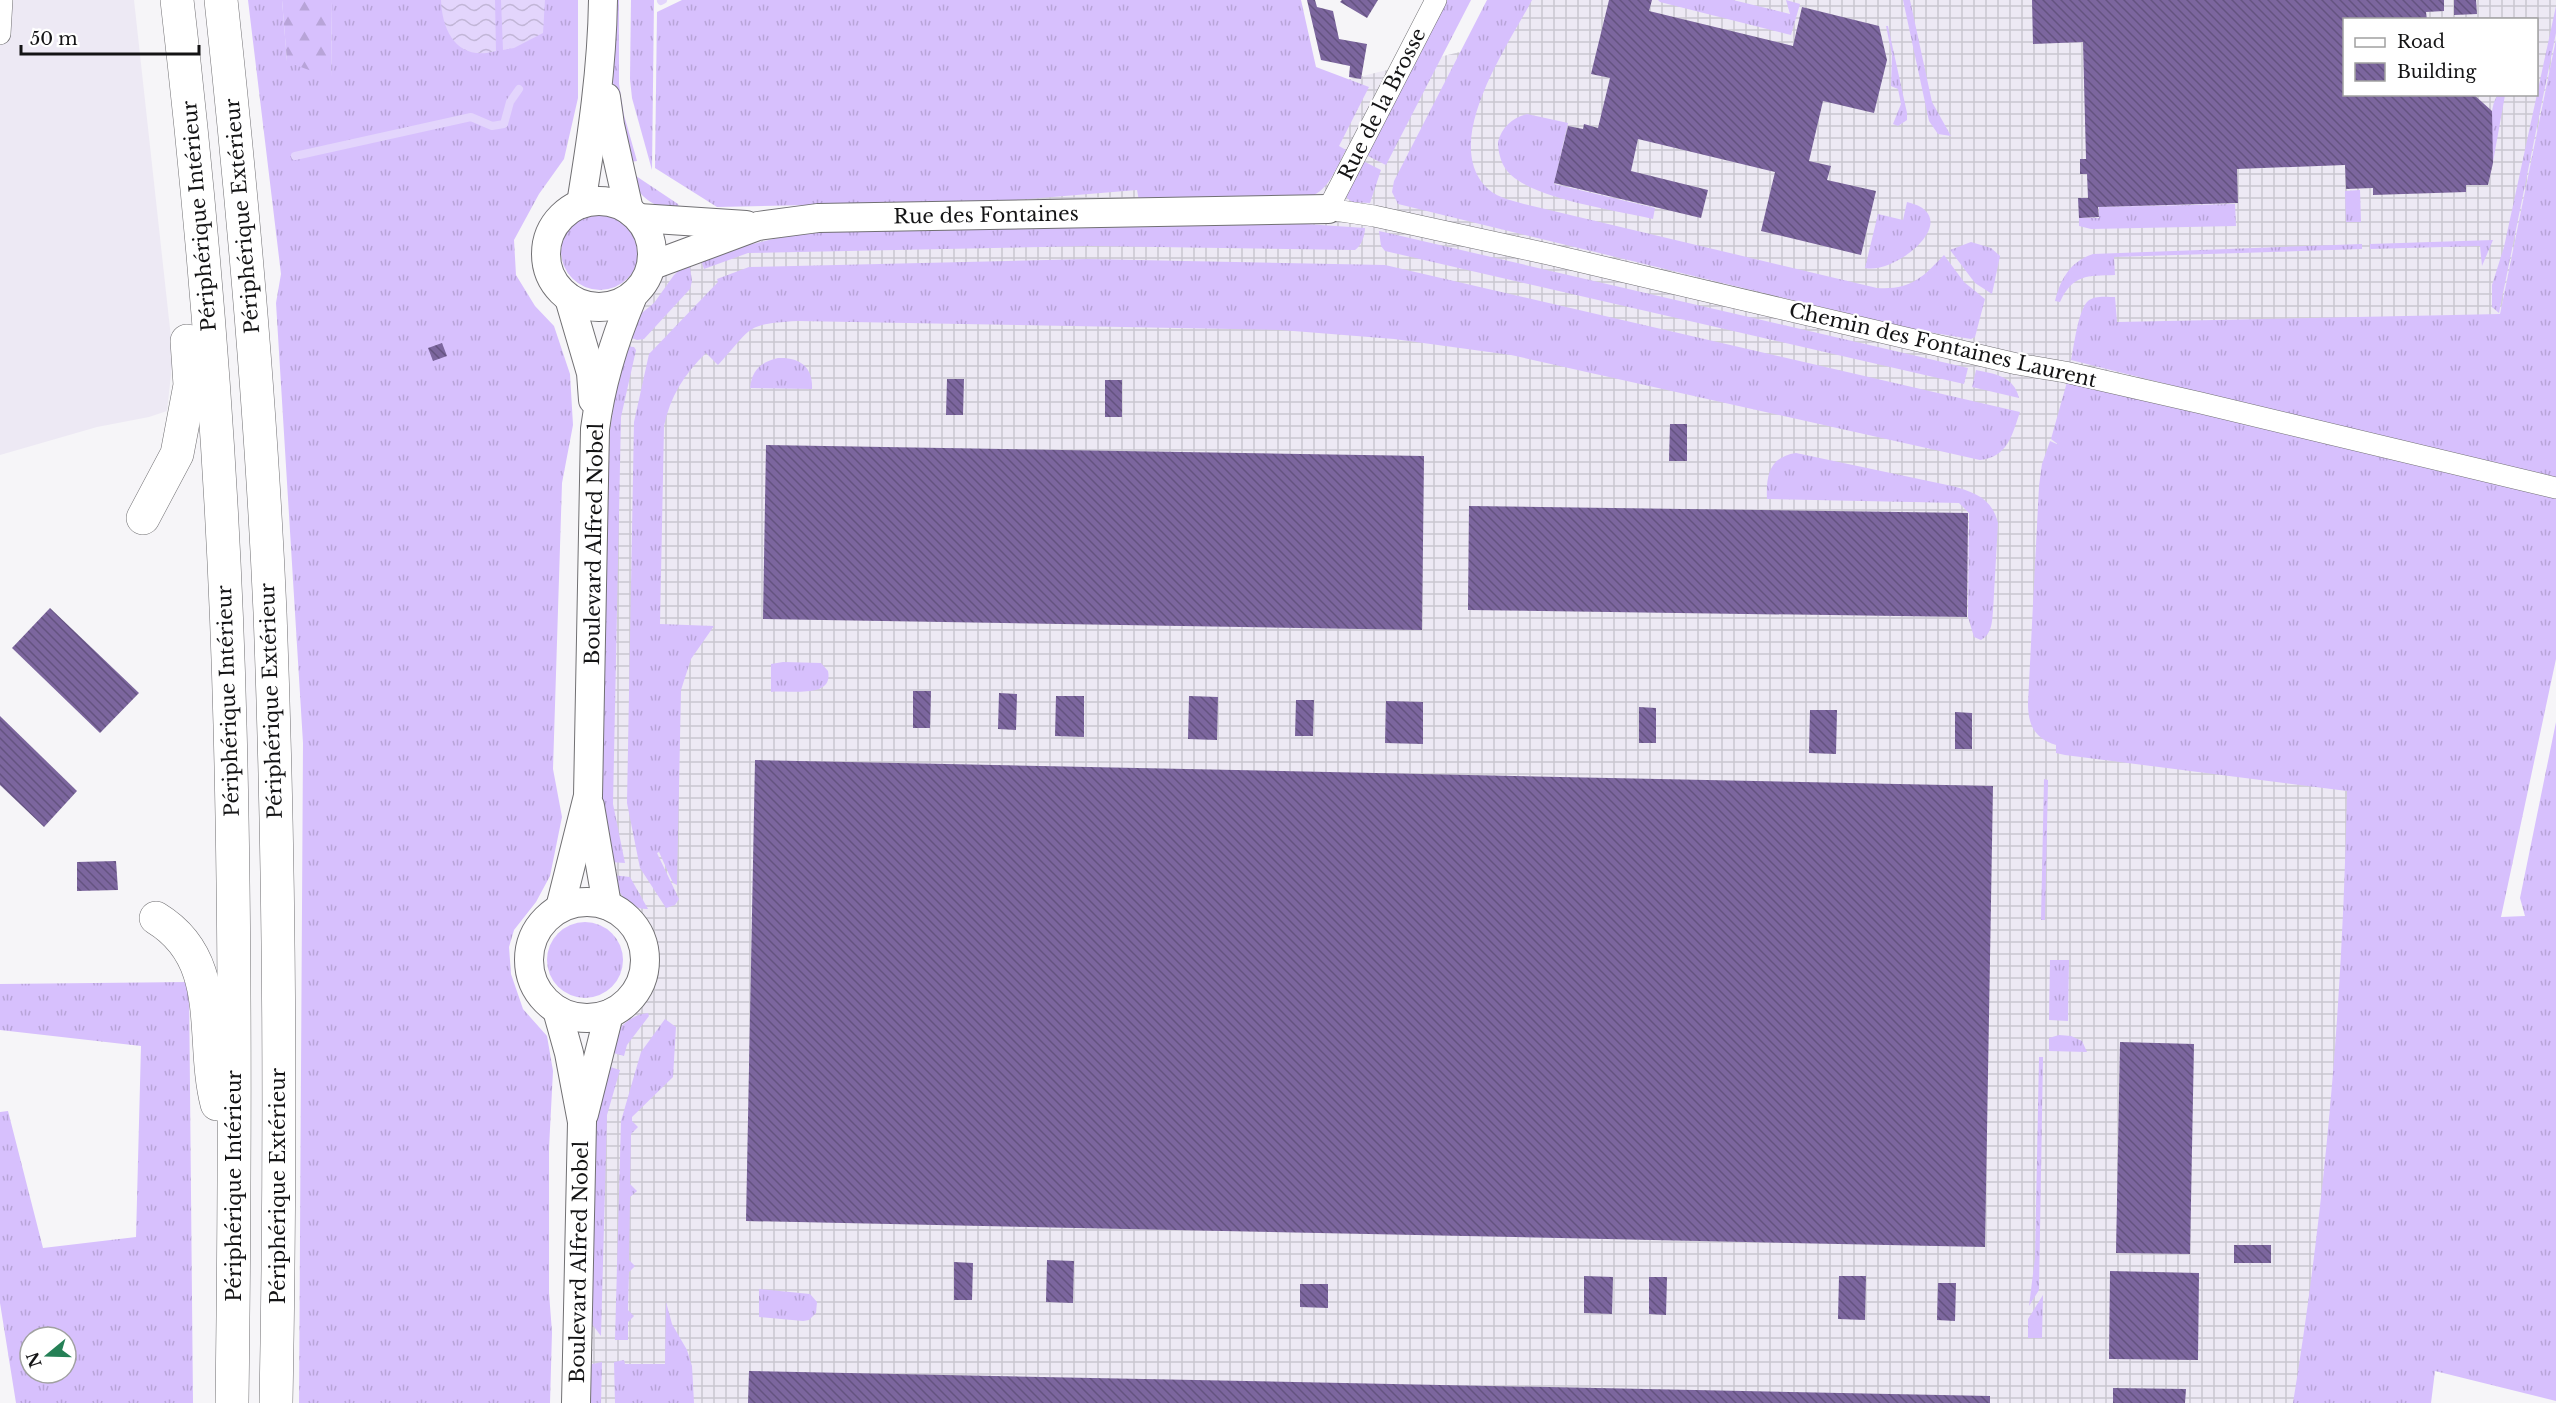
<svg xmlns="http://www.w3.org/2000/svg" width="2556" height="1403" font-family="'Libre Baskerville',serif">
	<defs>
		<pattern id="industrial-grid" width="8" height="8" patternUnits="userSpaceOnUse" patternTransform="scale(1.5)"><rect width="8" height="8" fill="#ede9f4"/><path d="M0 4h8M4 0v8" fill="none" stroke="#cac7d0"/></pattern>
		<pattern id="grass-tufts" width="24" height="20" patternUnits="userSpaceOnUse" patternTransform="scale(1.5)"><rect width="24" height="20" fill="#d7c0fd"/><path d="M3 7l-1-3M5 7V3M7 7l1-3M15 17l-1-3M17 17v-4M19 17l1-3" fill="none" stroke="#b8a4d8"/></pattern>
		<pattern id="forest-firs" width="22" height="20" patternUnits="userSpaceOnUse" patternTransform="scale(1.5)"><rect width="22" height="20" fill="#d7c0fd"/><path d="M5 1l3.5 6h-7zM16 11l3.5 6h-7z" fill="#b8a4d8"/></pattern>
		<pattern id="water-waves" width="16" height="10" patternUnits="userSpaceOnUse" patternTransform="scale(1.5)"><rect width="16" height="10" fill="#e3d5fc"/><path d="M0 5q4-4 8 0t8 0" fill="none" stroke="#c2b6d7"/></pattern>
		<pattern id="building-back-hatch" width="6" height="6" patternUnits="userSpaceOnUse" patternTransform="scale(1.5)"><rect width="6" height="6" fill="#7c669e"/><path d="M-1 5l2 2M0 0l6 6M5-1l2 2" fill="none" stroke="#645380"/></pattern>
	</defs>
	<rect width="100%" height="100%" fill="#f6f5f8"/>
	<polygon fill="#ede9f4" points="0,0 134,0 173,356 167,411 149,417 97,427 0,455"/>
	<path fill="url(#industrial-grid)" fill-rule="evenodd" d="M1516 0H2556V39L2500 315 2415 316 2357 1403H576L609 1014 640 985 645 954 624 915 607 905 588 796 601 388 632 298 653 265 758 226 1492 44ZM2344 20H2536V94H2344Z"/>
	<g fill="url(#grass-tufts)" fill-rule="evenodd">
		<polygon points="248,0 282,0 287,61 331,77 332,0 578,0 578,98 564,159 539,194 514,240 516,275 535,306 554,326 570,374 573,425 562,483 553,769 562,817 550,876 536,902 514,930 509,947 511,974 523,1009 547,1036 553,1071 549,1148 549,1293 552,1332 550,1403 299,1403 303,743 276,303 281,274"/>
		<polygon points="616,0 619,0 619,84 624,115 637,161 630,162 613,86"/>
		<polygon points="631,0 654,0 652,170 632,98 630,79"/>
		<path d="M682 0H1301L1316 67 1369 87 1339 146 1346 150C1337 166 1330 187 1314 195L1139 201 1137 190 1125 191 1004 201 717 207 655 168 657 12Z"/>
		<polygon points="1446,0 1471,0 1386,165 1366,155"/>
		<path d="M1487 0H1532C1509 44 1443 137 1484 185 1494 197 1510 200 1524 204L1877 288C1911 290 1922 278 1944 255L1964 282 1985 299 1975 337 1971 339 1916 330 1398 204 1392 192 1394 181Z"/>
		<polygon points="1658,0 1733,0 1790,14 1786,0 1800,4 1791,35 1660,2"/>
		<polygon points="1903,0 1910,0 1932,102 1951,136 1938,134 1929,121"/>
		<polygon points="2556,6 2556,33 2499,313 2492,307 2492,285 2504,247"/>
		<polygon points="1886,26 1888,26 1907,113 1907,120 1898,126 1893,124 1901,104 1898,89 1891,86 1892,55"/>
		<path d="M2556 39V484L2529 475 2071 360C2074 347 2078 310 2088 301 2095 295 2107 297 2115 297L2117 322 2500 314Z"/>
		<path d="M2498 95H2505L2493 162C2493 145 2487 107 2498 95Z"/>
		<path d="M1527 114 1568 123 1554 184 1655 208 1653 219C1616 210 1539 200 1511 175 1502 167 1498 154 1498 142 1502 127 1512 118 1527 114Z"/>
		<polygon points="1361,160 1381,170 1370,203 1352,202 1347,198 1345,192"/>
		<path d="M633 174 678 204 681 214C659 207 635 200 633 174Z"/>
		<polygon points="2360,190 2361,222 2346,222 2345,191"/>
		<path d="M1907 202C1967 216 1897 275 1865 268L1878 214 1903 220Z"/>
		<polygon points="2235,204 2236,226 2091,229 2079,226 2079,218 2099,218 2099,207"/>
		<circle cx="600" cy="251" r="39"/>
		<path d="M1306 224 1365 228C1365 236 1361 246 1355 250L1091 246 748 253 704 269 700 257 789 235 818 232Z"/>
		<polygon points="1379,231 1401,236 1968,368 1964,384 1385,251 1381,246"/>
		<polygon points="2493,240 2482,266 2480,246 2370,249 2370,244"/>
		<polygon points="1971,242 1991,248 2000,256 1992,294 1975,283 1950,250"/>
		<path d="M2362 244V249L2114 257 2115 275C2087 276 2073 274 2060 302L2055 301C2061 278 2070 262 2093 254Z"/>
		<path d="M1087 259 1385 265 2020 412C2012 435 2008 457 1980 460L1511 355 1394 339 1281 330 798 321C743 324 753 328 718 365L706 353C684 374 670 397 664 426L660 624 714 626 691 659 681 690 677 885 673 883 659 852 657 853 679 899 675 905 666 908 640 868 627 803 634 422 649 354 718 282 717 279 749 267Z"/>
		<polygon points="689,261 692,281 690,289 644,339 637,340 626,336 637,317 654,303 674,275"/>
		<polygon points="623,346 634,347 636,350 621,417 613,804 625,863 609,862 601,786 610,430"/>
		<path d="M778 358C800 357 813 367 812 389L750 388C752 370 761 362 778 358Z"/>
		<path d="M1976 370C1995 374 2014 376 2019 398L1972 387Z"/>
		<path d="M2067 382 2149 397 2159 404 2522 487 2556 496V659L2501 917 2525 916 2520 898 2556 722V1401L2435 1371 2431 1403H2293C2326 1200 2343 997 2347 791L2065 755 2056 753V745C2035 738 2028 726 2028 703L2039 486 2042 464 2050 441 2059 445 2051 439Z"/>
		<path d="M1796 453 1952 486C1974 492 1992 498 1998 523L1993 611C1992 622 1992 634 1981 640L1974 637 1968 617 1969 513 1959 503 1767 499C1766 476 1769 457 1796 453Z"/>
		<path d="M783 662 821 663 828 671C834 700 788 689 771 692V664Z"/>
		<polygon points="2044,779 2048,780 2045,920 2041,920"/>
		<path d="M612 875 630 877 648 909C628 910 618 892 612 875Z"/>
		<circle cx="585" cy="960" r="38"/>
		<polygon points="2050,960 2069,960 2068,1021 2049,1020"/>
		<path d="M189 982 193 1403H16L0 1303V1112L8 1111 43 1248 136 1237 141 1046 0 1030V984ZM30 1337H66V1373H30Z"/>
		<path d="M648 1013 649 1016 627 1045 624 1056 607 1051C615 1032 625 1016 648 1013Z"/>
		<polygon points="665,1019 676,1027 673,1077 632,1117 632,1121 638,1127 631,1134 630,1184 637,1191 630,1197 629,1260 635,1266 629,1272 628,1310 634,1316 628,1322 628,1340 615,1340 621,1121 641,1052"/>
		<polygon points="2059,1035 2071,1036 2082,1041 2087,1052 2049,1051 2049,1038"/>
		<polygon points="2039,1057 2043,1057 2039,1290 2029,1306 2035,1258"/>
		<polygon points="604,1065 620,1070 607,1115 601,1336 592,1324 594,1135"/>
		<polygon points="759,1289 810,1294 817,1302 816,1313 809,1320 803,1321 759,1317"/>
		<polygon points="2043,1295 2042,1338 2028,1338 2028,1319"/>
		<polygon points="666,1302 672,1324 687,1350 692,1366 694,1403 615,1403 614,1362 624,1360 625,1364 665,1364"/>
		<polygon points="602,1362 601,1403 589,1403 591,1367 592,1364"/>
	</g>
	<polygon fill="url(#forest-firs)" points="282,0 332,0 331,78 287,62"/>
	<g fill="url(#water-waves)">
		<path d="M441 0H495L496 51C459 62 442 33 441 0Z"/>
		<polygon points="501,0 545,0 543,33 514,48 503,50"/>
	</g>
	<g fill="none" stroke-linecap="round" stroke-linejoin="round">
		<g stroke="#e3d5fc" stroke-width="8">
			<polyline points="661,1 663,0"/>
			<polyline points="295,156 471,117 492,126 504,124 510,102 519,89"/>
		</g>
	</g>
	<g fill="url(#building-back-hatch)">
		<polygon points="1307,0 1315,0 1317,7 1333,11 1339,39 1367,44 1361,79 1349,77 1350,66 1321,60"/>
		<polygon points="1342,0 1378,0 1367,18 1340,2"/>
		<polygon points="1609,0 1652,0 1649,11 1793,46 1802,7 1879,26 1887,60 1874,113 1823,101 1809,161 1831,166 1827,180 1876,191 1861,255 1761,231 1775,172 1638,139 1631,171 1708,190 1701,218 1554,183 1568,126 1583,129 1584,124 1598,128 1610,78 1591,74"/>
		<polygon points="2032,0 2444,0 2444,11 2426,12 2427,20 2344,20 2344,94 2473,94 2492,111 2493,163 2488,185 2466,185 2466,192 2373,195 2373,188 2346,189 2345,165 2237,169 2238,203 2098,207 2099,217 2079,218 2078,198 2088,198 2087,174 2080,174 2080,159 2086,159 2083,42 2033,44"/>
		<polygon points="2454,0 2476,0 2477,14 2454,15"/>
		<polygon points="442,343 447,356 433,361 428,348"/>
		<polygon points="947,379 964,379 963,415 946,415"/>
		<rect x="1105" y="380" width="17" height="37"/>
		<polygon points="1670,424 1687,424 1687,461 1669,461"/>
		<polygon points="766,445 1424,456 1422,630 763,619"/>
		<polygon points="1469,506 1968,513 1967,617 1468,610"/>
		<polygon points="50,608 139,693 100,733 12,648"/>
		<polygon points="913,691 931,691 930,728 913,728"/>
		<polygon points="999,693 1017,694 1016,730 998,729"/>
		<polygon points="1056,696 1084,696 1084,737 1055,736"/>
		<polygon points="1189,696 1218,697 1217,740 1188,739"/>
		<polygon points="1296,700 1314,700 1313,736 1295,736"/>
		<polygon points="1386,701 1423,702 1423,744 1385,743"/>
		<polygon points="1639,707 1656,708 1656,743 1639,743"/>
		<polygon points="1810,710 1837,710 1836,754 1809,753"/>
		<polygon points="1955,712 1972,713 1972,749 1955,749"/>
		<polygon points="0,716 77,791 44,827 0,785"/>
		<polygon points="755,760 1993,786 1985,1247 746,1221"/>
		<polygon points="116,861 118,890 77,891 77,862"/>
		<polygon points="2120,1042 2194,1044 2190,1254 2116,1253"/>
		<rect x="2234" y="1245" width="37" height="18"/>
		<polygon points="1047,1260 1074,1261 1073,1303 1046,1302"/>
		<polygon points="954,1262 973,1263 972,1300 954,1300"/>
		<polygon points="2110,1271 2199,1273 2198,1360 2109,1359"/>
		<polygon points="1584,1276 1613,1277 1612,1314 1584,1313"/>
		<polygon points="1839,1276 1866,1276 1865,1320 1838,1319"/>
		<polygon points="1649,1277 1667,1277 1666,1315 1649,1314"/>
		<polygon points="1938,1283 1956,1283 1955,1321 1937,1320"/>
		<polygon points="1300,1284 1328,1284 1328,1308 1300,1307"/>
		<polygon points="749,1371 1990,1396 1990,1403 748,1403"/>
		<polygon points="2113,1388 2186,1389 2185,1403 2113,1403"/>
	</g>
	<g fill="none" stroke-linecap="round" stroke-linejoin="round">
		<g stroke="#717073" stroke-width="22">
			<g id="street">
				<polyline points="1436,0 1328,209 1374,216 1548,254 2017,364 2065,372 2201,403 2556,488"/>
				<polyline points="0,34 2,0"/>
			</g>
		</g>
		<g stroke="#717073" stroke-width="30">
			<g id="secondary">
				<polyline points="606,97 610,125 629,210"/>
				<circle cx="599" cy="254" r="53"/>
				<path d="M581 204C592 136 602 69 603 0"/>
				<polyline points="639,218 746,225"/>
				<polyline points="653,265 758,226 818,218 1328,209"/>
				<polyline points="569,298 591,373 593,400"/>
				<polyline points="590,806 607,905"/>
				<circle cx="587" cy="960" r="58"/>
				<path d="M560 908 588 796 595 429C601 383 614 341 632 298"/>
				<polyline points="557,1010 569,1053 582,1122 576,1403"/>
				<polyline points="584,1114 609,1014"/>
			</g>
		</g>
		<g stroke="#717073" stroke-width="34">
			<g id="highway">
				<path d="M177 0C205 241 224 483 230 725 236 951 235 1177 232 1403"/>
				<path d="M221 0C243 204 261 408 270 612 280 875 281 1140 276 1403"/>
				<polyline points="143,518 177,454 190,385 187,341"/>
				<path d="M156 918C225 960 200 1038 217 1104"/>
			</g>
		</g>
		<use href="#street" stroke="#fff" stroke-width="21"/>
		<use href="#secondary" stroke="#fff" stroke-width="28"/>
		<use href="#highway" stroke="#fff" stroke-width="33"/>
	</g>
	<g text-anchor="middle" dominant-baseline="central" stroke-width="4.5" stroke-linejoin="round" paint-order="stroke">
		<g font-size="20" fill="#141415" stroke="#fff">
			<text transform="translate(1382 104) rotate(-63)">Rue de la Brosse</text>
			<text transform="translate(986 215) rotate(-1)">Rue des Fontaines</text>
			<text transform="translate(199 216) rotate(-95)">Périphérique Intérieur</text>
			<text transform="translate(242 216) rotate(-95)">Périphérique Extérieur</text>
			<text transform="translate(1943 345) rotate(13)">Chemin des Fontaines Laurent</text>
			<text transform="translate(594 544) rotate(-89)">Boulevard Alfred Nobel</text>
			<text transform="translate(228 701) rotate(-92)">Périphérique Intérieur</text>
			<text transform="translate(271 701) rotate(-92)">Périphérique Extérieur</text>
			<text transform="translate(234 1186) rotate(-90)">Périphérique Intérieur</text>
			<text transform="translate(278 1186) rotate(-90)">Périphérique Extérieur</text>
			<text transform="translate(579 1262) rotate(-89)">Boulevard Alfred Nobel</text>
		</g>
	</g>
	<rect x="2343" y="18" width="195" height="78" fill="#ffffff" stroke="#a1a1a1" stroke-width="1.5"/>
	<rect x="2355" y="38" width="30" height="9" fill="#ffffff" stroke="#a1a1a1" stroke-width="1.5"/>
	<text x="2397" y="48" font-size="18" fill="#141415">Road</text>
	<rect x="2355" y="63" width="30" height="18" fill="url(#building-back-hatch)" stroke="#a1a1a1" stroke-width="1.5"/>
	<text x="2397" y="78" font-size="18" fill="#141415">Building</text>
	<g transform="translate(48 1355) rotate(251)"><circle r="28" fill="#ffffff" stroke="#a1a1a1" stroke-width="1.5"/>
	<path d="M0-4.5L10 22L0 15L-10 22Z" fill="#258056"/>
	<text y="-9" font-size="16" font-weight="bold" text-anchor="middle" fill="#141415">N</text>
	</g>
	<path d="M21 45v9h178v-9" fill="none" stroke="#141415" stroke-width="3"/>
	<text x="30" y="45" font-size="18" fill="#141415" stroke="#ffffff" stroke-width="4.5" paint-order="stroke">50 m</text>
</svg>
